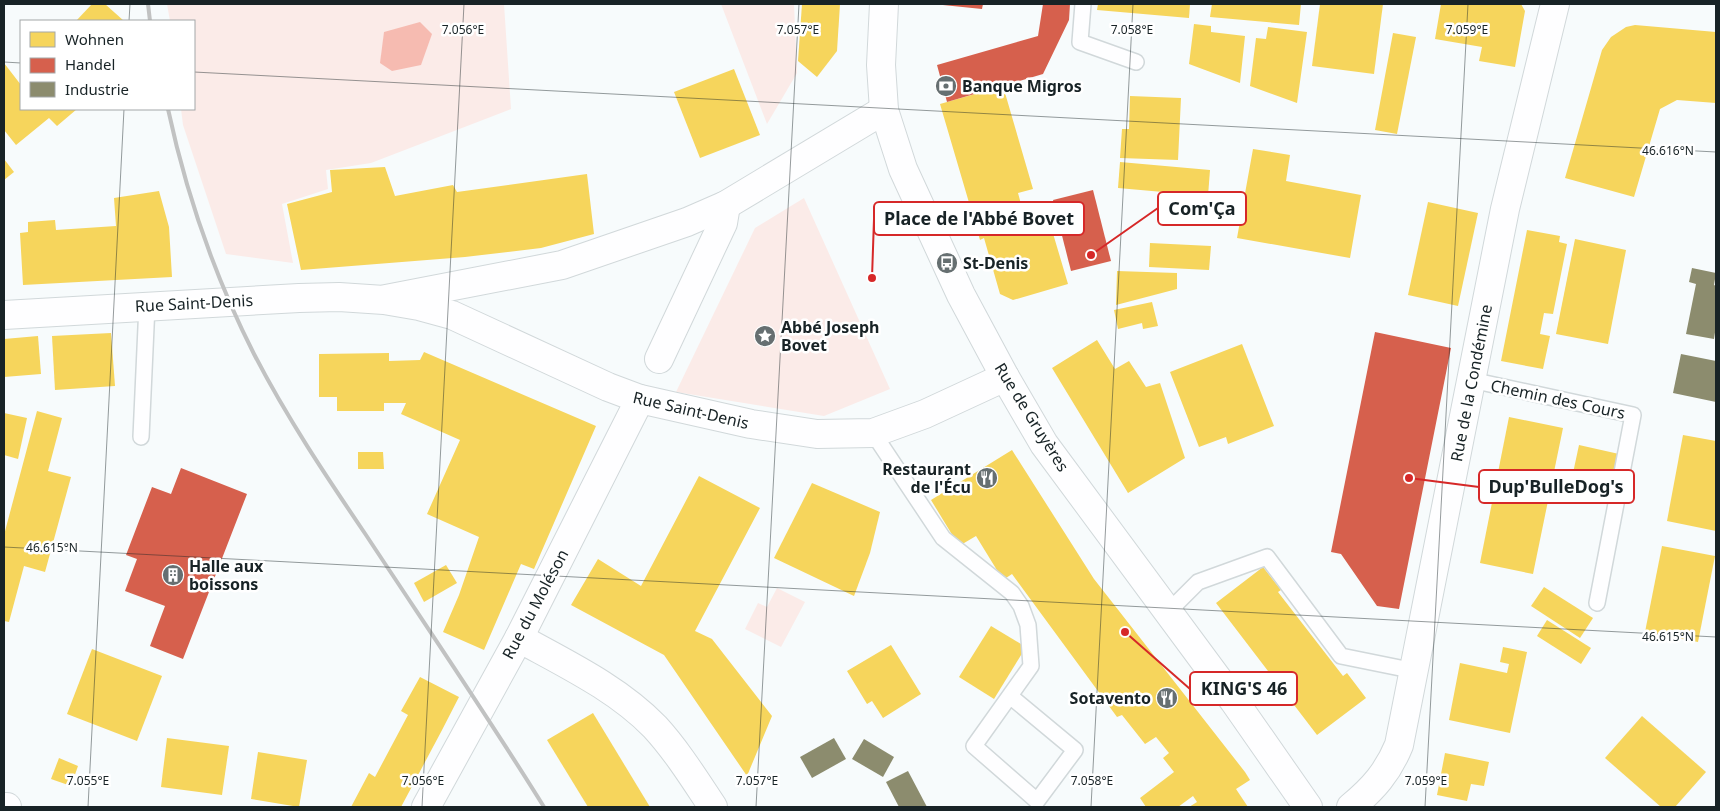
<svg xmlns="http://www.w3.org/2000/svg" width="1720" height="811" font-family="'Noto Sans',sans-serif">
	<rect width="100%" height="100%" fill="#f7fbfc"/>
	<g fill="#fbebe8">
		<polygon points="167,4 504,4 511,109 371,163 326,170 328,189 282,204 293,263 226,254 183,125 181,109 194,109 194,21 170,21"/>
		<polygon points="721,4 794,4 797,73 767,124"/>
		<polygon points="804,198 890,389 824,416 676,392 755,228"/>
		<polygon points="777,588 805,602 781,647 745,629 758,603 767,607"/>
	</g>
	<polygon fill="#f6bbb1" points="420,22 432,34 421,65 392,71 380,63 384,32"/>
	<g fill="#f6d55c">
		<polygon points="92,4 105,4 124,21 76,21"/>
		<polygon points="802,4 840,4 837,51 817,77 798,61"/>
		<polygon points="1098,4 1190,4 1189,18 1097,10"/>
		<polygon points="1212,4 1301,4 1299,25 1210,17"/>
		<polygon points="1320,4 1383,4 1374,74 1312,66"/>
		<polygon points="1441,4 1521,4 1525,11 1515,67 1479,61 1482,47 1435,39"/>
		<polygon points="1194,24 1211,26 1211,32 1245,36 1240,83 1189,64"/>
		<polygon points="1635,25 1716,32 1716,103 1677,100 1660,109 1634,197 1565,178 1602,50 1611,37 1626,27"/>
		<polygon points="1268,27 1307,32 1297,103 1250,86 1256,38 1266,39"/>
		<polygon points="1393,33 1416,37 1397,134 1375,130"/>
		<polygon points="4,63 21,85 21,109 77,109 57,126 49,118 16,145 4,130"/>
		<polygon points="734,69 760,135 700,158 674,92"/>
		<polygon points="1003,86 1033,189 1018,193 1027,226 1049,220 1068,284 1013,300 1000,294 984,238 980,240 940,104"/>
		<polygon points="1130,96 1181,98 1178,160 1120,158 1122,129 1129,129"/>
		<polygon points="1253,149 1290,155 1286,181 1361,195 1350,258 1237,238"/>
		<polygon points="4,159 14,172 4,180"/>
		<polygon points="1120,162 1210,170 1208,196 1118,188"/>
		<polygon points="385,167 395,196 453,185 457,192 587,174 594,234 541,248 465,257 301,270 287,204 332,192 330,170"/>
		<polygon points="159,191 169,227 172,277 23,285 20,233 28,232 28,222 55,220 56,230 116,226 114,198"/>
		<polygon points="1428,202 1478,213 1458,306 1408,295"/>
		<polygon points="1527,230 1560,236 1559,242 1567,244 1553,314 1544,313 1540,334 1550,336 1543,369 1501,361"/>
		<polygon points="1575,239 1626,250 1608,344 1556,334"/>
		<polygon points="1150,243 1211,246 1209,270 1149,267"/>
		<polygon points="1117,271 1177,273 1177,289 1116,305"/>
		<polygon points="1152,302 1158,326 1143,329 1142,323 1118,329 1114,310"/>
		<polygon points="111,333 115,386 55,390 52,336"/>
		<polygon points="38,336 41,374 4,377 4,339"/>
		<polygon points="1097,340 1115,369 1129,361 1146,387 1160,383 1185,458 1128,493 1052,368"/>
		<polygon points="1242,344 1274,426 1228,444 1226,437 1199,447 1170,372"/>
		<polygon points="424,352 596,426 534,569 521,564 484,650 443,632 459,595 479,537 427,514 460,440 401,414 406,403 384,403 384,411 337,411 337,397 319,397 319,354 389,353 389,361 420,360"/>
		<polygon points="37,411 62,418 48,471 71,477 45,572 24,566 9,622 4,621 4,535"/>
		<polygon points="4,413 27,418 18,459 4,455"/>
		<polygon points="1509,417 1563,428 1533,574 1480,563"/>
		<polygon points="1683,435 1716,441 1716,531 1667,521"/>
		<polygon points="1579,445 1619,454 1612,481 1573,473"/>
		<polygon points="1012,450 1094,579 1245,772 1250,780 1236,789 1248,807 1189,807 1197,802 1193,796 1178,807 1146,807 1140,798 1174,772 1163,758 1169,753 1156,737 1145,744 1122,715 1117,717 1012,574 1003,580 976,536 959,546 931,500"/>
		<polygon points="358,452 383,452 384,469 358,469"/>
		<polygon points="699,476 760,508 695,631 712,639 772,716 747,776 664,655 571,605 598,559 641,586"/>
		<polygon points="812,483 880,512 870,553 854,596 774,558"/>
		<polygon points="1662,546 1715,556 1698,642 1645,632"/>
		<polygon points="446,565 457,583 424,602 414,583"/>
		<polygon points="1263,567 1281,590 1278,592 1343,676 1347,673 1366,698 1317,735 1216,603"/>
		<polygon points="1544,587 1593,618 1580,638 1531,606"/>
		<polygon points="1547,620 1591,648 1581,664 1537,636"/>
		<polygon points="991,626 1026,647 994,699 959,677"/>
		<polygon points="891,645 921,694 883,718 872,701 867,704 847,671"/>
		<polygon points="1503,647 1527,652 1510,733 1449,720 1460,663 1507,673 1509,664 1500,662"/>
		<polygon points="92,649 162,676 137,741 67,714"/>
		<polygon points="420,677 459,697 441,732 401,807 351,807 369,773 375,777 408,715 401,711"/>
		<polygon points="593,713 650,807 588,807 547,740"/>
		<polygon points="1642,716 1706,772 1675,807 1661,807 1605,758"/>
		<polygon points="167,738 229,746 222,795 161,787"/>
		<polygon points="258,752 307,760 299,807 251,799"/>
		<polygon points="1445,753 1489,762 1484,786 1471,784 1467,801 1437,795"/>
		<polygon points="59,758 78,766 71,786 51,779"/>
	</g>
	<g fill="#d6604d">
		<polygon points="933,4 983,4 982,9"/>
		<polygon points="1043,4 1070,4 1069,20 1043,74 947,102 937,65 1038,36"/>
		<polygon points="1093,190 1111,261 1071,271 1053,200"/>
		<polygon points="1375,332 1451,348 1399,609 1377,606 1341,554 1331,552"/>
		<polygon points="181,468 247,494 183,659 150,646 165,606 125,591 137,559 126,555 152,487 171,494"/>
	</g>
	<g fill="#8c8c6e">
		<polygon points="1692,268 1716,273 1714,285 1716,286 1716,326 1714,339 1686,334 1696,284 1689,282"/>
		<polygon points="1681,354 1716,361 1716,402 1673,393"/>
		<polygon points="834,738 846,759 812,778 800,757"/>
		<polygon points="864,739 894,757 883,777 852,759"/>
		<polygon points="908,771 927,807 899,807 886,782"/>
	</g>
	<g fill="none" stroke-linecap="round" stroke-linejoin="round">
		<g stroke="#d1d8da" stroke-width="18">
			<g id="lane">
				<polyline points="1083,4 1080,42 1136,62"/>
				<polyline points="1471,380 1633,415 1597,603"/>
				<polyline points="873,433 943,538 1012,593 1021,606 1028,625 1031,666 974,746 1037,801 1075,750 1010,696"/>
				<polyline points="141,437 147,305"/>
				<polyline points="1168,612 1198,582 1267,557 1341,656 1415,671"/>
			</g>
		</g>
		<g stroke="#d1d8da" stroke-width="30">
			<g id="street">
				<polyline points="884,4 881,65 884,110 903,169 961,295 1005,377"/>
				<polyline points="386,299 562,265 687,222 726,205 884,110"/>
				<polyline points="659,359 723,223 726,205"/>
				<path d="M519 638C566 664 617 688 655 727 677 751 695 780 713 807"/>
				<polyline points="4,807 7,807"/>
				<polyline points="426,807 519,638 640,399"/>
			</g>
		</g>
		<g stroke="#d1d8da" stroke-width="30">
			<g id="secondary">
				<polyline points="4,315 299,298 339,297 384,300 419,306 452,315 608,387 640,399 751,424 817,434 873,433 925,414 1005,377 1044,444 1234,701 1308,807"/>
				<path d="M1351 807C1373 789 1388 772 1399 745L1505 209 1555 4"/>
			</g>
		</g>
		<use href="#lane" stroke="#fefeff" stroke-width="15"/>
		<use href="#street" stroke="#fefeff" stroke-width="28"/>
		<use href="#secondary" stroke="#fefeff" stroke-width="28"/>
		<g stroke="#c1c2c2" stroke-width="4">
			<polyline points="148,4 150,21"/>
			<path d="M168 109C186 193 215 277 254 354 287 418 326 476 366 535 426 626 487 715 544 807"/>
		</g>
	</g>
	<path fill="none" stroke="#182326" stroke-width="1" stroke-opacity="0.45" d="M129 21 130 4M4 62 21 63M194 72 1716 152M4 547 1716 637M88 807 124 109M422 807 464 4M756 807 799 4M1091 807 1133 4M1425 807 1468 4"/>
	<defs>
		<g id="bank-disc" transform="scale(1.125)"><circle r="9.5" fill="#666f71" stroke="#fff"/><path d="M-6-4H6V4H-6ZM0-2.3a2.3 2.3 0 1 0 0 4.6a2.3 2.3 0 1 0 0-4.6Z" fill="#fff"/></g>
		<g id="bus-disc" transform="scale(1.125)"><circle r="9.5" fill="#666f71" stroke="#fff"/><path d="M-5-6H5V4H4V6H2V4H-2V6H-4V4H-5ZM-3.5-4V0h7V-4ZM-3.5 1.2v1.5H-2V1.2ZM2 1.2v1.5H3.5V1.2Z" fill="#fff"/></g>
		<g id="sight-disc" transform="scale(1.125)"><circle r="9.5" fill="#666f71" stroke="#fff"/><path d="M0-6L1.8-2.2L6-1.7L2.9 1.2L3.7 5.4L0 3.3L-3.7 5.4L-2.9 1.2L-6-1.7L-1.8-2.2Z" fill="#fff"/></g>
		<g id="restaurant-disc" transform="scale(1.125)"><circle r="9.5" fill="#666f71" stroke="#fff"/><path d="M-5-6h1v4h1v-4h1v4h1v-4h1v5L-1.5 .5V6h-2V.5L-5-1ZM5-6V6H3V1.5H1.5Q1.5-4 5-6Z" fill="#fff"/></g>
		<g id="building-disc" transform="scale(1.125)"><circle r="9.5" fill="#666f71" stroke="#fff"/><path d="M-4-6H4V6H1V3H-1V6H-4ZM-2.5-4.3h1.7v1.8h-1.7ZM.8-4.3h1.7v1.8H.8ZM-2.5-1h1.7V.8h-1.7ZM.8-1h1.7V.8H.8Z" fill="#fff"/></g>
	</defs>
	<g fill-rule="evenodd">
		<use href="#bank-disc" x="946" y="86"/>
		<use href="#bus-disc" x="947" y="263"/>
		<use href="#sight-disc" x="765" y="336"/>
		<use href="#restaurant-disc" x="987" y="478"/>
		<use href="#building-disc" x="173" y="575"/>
		<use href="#restaurant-disc" x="1167" y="698"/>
	</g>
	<g text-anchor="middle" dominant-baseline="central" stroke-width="5" stroke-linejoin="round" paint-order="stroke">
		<g font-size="16" font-weight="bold" fill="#182326" stroke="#fff" text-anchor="start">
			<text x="962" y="86">Banque Migros</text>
			<text x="963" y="263">St-Denis</text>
			<text x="781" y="327">Abbé Joseph<tspan x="781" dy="18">Bovet</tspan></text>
			<text x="971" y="469" text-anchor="end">Restaurant<tspan x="971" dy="18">de l'Écu</tspan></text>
			<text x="189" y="566">Halle aux<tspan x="189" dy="18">boissons</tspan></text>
			<text x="1151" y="698" text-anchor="end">Sotavento</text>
		</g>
		<g font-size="16" fill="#182326" stroke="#fff">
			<text transform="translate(194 303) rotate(-3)">Rue Saint-Denis</text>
			<text transform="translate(1471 383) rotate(-79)">Rue de la Condémine</text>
			<text transform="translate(1558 399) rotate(12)">Chemin des Cours</text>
			<text transform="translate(691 410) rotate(13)">Rue Saint-Denis</text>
			<text transform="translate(1032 417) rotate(58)">Rue de Gruyères</text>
			<text transform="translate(535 604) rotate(-62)">Rue du Moléson</text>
		</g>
	</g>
	<g font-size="12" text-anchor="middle" fill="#182326" stroke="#fff" stroke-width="5" stroke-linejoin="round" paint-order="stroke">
		<text x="463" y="34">7.056°E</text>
		<text x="798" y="34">7.057°E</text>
		<text x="1132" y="34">7.058°E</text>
		<text x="1467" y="34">7.059°E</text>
		<text x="1668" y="155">46.616°N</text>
		<text x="52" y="552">46.615°N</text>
		<text x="1668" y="641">46.615°N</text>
		<text x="88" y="785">7.055°E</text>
		<text x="423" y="785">7.056°E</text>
		<text x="757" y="785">7.057°E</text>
		<text x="1092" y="785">7.058°E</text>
		<text x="1426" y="785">7.059°E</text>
	</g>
	<path fill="none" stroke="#d62828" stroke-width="2" d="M1091 255L1158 208M872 278L874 219M1409 478L1479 487M1125 632L1190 689"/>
	<g fill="#d62828" stroke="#fff" stroke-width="2">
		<circle cx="1091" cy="255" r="5"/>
		<circle cx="872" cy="278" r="5"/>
		<circle cx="1409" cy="478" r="5"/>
		<circle cx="1125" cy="632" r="5"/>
	</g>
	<g fill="#fff" stroke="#d62828" stroke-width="2">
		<rect x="1158" y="192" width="88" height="33" rx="5"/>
		<rect x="874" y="202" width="210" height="33" rx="5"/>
		<rect x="1479" y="470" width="155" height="33" rx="5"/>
		<rect x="1190" y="672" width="107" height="33" rx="5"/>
	</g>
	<g font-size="18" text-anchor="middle" font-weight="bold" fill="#182326">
		<text x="1202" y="215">Com'Ça</text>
		<text x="979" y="225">Place de l'Abbé Bovet</text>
		<text x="1556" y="493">Dup'BulleDog's</text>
		<text x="1244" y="695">KING'S 46</text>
	</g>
	<rect width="1720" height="811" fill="none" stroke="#182326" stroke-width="10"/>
	<rect x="20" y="20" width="175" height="90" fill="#ffffff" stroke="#a3a7a8"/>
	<rect x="30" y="32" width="25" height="15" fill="#f6d55c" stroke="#a3a7a8"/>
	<text x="65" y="45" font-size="15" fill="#182326">Wohnen</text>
	<rect x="30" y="58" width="25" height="15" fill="#d6604d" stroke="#a3a7a8"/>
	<text x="65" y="70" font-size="15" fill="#182326">Handel</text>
	<rect x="30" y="82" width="25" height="15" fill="#8c8c6e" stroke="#a3a7a8"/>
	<text x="65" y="95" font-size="15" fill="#182326">Industrie</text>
</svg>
